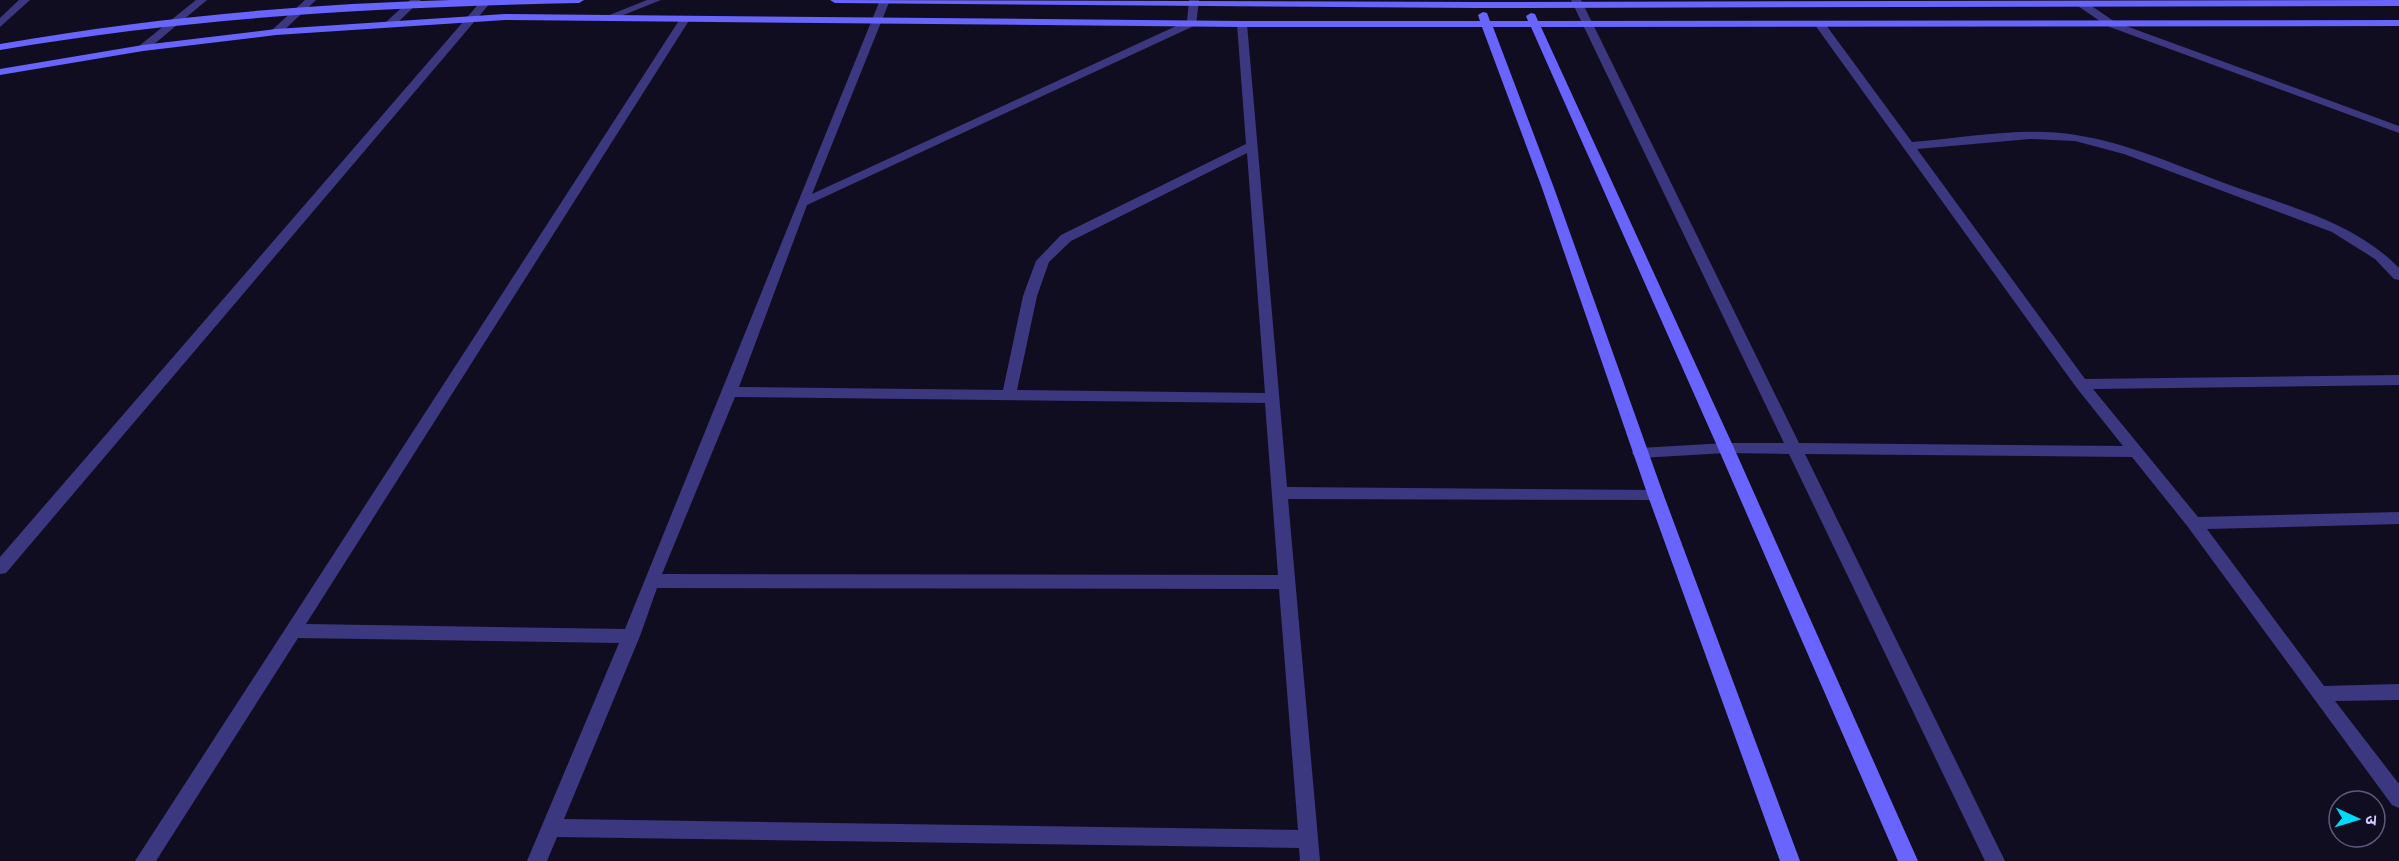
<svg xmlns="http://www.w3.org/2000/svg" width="2399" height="861" font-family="Signika,'Noto Sans Devanagari',sans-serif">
	<rect width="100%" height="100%" fill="#110d21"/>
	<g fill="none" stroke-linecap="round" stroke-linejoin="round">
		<g fill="#3c3880" fill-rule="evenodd">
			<polygon points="19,0 30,0 0,27 0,18"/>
			<polygon points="196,0 207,0 147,50 139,50 139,46"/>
			<polygon points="305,0 316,0 280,34 272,34 272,30"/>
			<polygon points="410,0 421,0 393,27 385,27 385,23"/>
			<polygon points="482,0 491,2 6,573 0,574 0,557"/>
			<polygon points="647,0 661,0 611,20 602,18"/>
			<path d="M880 0H890L812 194 1187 21 1189 0H1199L1196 25 807 205 739 387 1003 390 1023 296 1036 261 1061 235 1246 144 1237 24 1242 21 1247 24 1287 487 1656 490 1662 492 1664 496 1662 500 1288 499 1320 861H1300L1299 848 557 837 547 861H527L619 643 298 638 156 861H135L680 19 685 16 690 19 306 624 625 629ZM1247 153 1265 393 1017 390 1037 296 1049 262 1071 241ZM735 397 1265 403 1278 575 662 574ZM657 588 1279 589 1298 830 564 819 640 636Z"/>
			<path d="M1571 0H1581L1799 443 2123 446 2076 387 1815 25V21H1823L1912 142C1963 138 2025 126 2076 135 2127 143 2176 165 2224 183 2283 205 2354 221 2399 268V280L2394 279 2375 259 2332 232 2124 154 2075 141 2030 139 1917 149 2085 379 2399 375V385L2093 389 2198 517 2399 512V524L2207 529 2324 686 2399 684V700L2335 701 2399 784V808L2392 805 2188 527 2132 457 1805 454 2005 861H1985L1789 454 1726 453 1640 458 1635 457 1632 453 1635 449 1640 448 1726 443H1784Z"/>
			<polygon points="2078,2 2086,2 2115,22 2399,126 2399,133 2107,26 2078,6"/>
		</g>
		<g fill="#6a64ff" fill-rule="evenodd">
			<path d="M451 0H584L579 3C384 7 192 17 0 50V44C149 18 300 4 451 0Z"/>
			<polygon points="830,0 1478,2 2399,0 2399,6 1478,8 835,3"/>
			<polygon points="1483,12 1487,13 1490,21 1528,21 1526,16 1531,13 1535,14 1538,21 2399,20 2399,26 1541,27 1734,448 1918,861 1898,861 1718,448 1531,27 1493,27 1554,188 1664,496 1800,861 1780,861 1648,496 1542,188 1482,27 1242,27 505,20 276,35 143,51 0,75 0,69 143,45 276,29 505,14 1242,21 1480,21 1478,15"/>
		</g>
	</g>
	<g transform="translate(2357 819) rotate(94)"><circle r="28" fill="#110d21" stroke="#5f5a7a" stroke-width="1.5"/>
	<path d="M0-4.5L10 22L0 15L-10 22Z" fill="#00daf8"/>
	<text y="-9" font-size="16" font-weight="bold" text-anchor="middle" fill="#d3cdff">उ</text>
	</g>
</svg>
